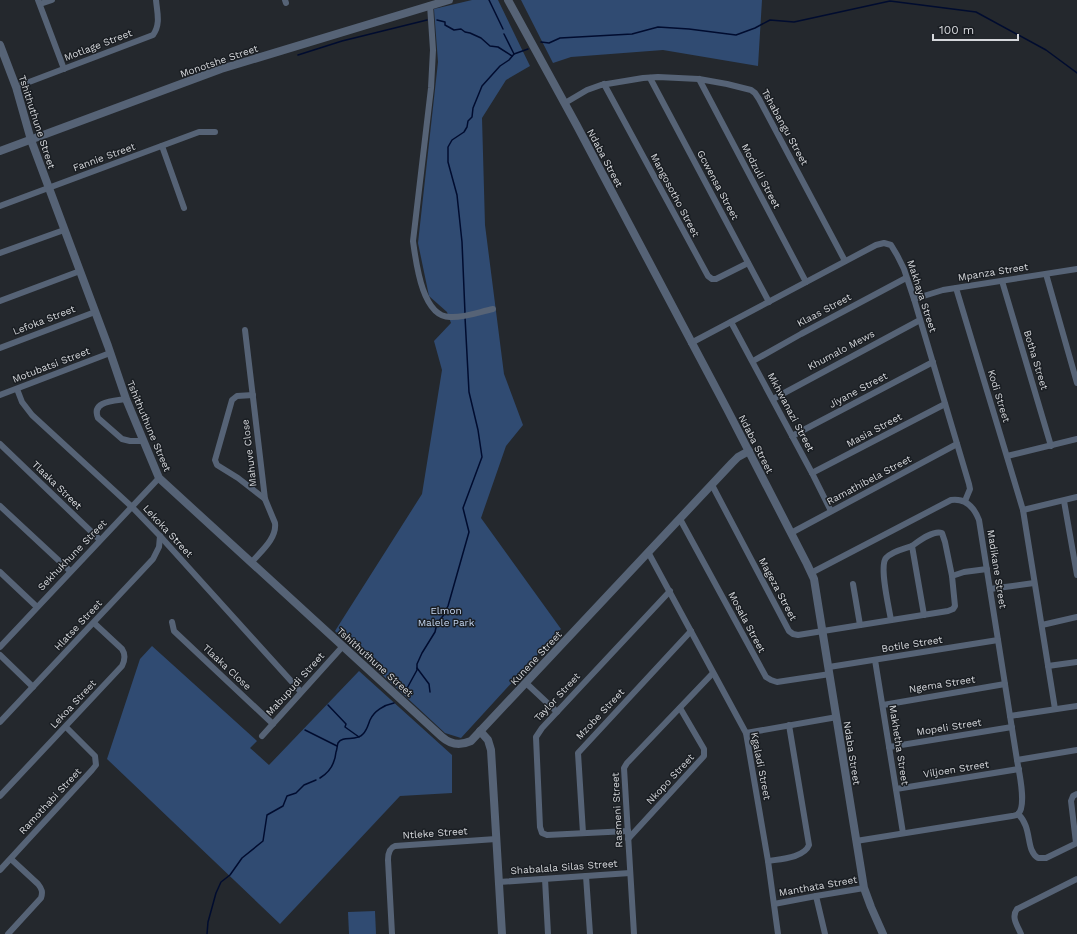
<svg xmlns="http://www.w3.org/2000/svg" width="1077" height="934" font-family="'Work Sans',sans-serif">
	<rect width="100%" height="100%" fill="#24282d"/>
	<g fill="#304b72">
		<polygon points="472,0 498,0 530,66 506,80 482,118 485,225 504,374 523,425 506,446 481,518 561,629 461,738 445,733 335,631 422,494 442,370 434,341 451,323 447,312 429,296 418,243 438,62 434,9"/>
		<polygon points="521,0 762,0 758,66 663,50 571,57 553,63"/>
		<polygon points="152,646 257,741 250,748 269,765 359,671 452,755 452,793 400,796 280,924 107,759 140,659"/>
		<polygon points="375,911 376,934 349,934 348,912"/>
	</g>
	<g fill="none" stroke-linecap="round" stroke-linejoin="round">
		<g stroke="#000c2f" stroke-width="1.5">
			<polyline points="489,0 503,29"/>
			<polyline points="437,20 445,22 445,25 454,30 461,29 465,32 470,33 481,38 490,46 498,47 512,56"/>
			<polyline points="504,34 514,54"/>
			<polyline points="541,42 549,43 560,38 632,34 658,27 689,29 736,35 755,28 770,20 794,22 890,1 976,12 1046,50 1077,73"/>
			<polyline points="298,55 342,41 427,20"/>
			<polyline points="465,313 462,242 457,195 448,162 448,147 452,140 464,132 467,127 468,121 472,117 473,108 482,86 500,66 509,60 514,54 528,49"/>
			<polyline points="417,668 429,684 430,692"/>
			<polyline points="405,692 417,670 417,664 422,653 435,632 437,623 443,616 448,606 469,532 463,508 482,457 478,430 469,392 465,317"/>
			<polyline points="328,705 346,724 345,727 359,737"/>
			<polyline points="305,730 337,746"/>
			<path d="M320 778C330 772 335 763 336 752 337 750 337 746 338 743 343 735 356 742 363 734 367 730 368 725 370 720 374 711 384 705 394 703"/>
			<polyline points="207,934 208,922 216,893 221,882 230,875 242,858 263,841 267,815 283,806 287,796 296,793 304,785 316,780"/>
		</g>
		<g stroke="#566376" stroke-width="6">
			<polyline points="38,0 64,69"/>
			<polyline points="285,0 286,3"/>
			<polyline points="40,4 52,0"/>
			<path d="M430 5 433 50 431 88 413 241C416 262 422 317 450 317 464 318 479 312 493 309"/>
			<polyline points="650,78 769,302"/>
			<polyline points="699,79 806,282"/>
			<polyline points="604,84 708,276 712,279 716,279 748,263"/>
			<path d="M16 87 153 35C161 24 157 12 156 0"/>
			<polyline points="565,103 587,90 601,85 643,78 658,77 699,79 727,84 751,90 755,93 759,99 845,261"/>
			<polyline points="162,146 184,208"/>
			<polyline points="0,206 199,132 215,132"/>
			<polyline points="0,253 64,230"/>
			<polyline points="1046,274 1077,383"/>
			<polyline points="1002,281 1051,446"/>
			<polyline points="956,288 1023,510 1055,709"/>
			<polyline points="914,299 943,290 1077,269"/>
			<polyline points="0,301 80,271"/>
			<polyline points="731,322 812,473 831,511"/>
			<path d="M245 330 265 499 275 523C277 539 260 552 251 563"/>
			<polyline points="691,343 876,245 884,243 891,245 897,255 904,269 914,299 969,484 970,489 965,501"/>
			<polyline points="0,348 95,312"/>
			<polyline points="753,361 801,334 906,278"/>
			<polyline points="17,389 22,402 32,415 132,507 160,536 301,692"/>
			<polyline points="0,395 110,353"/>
			<polyline points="253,395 237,396 232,400 215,460 217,465 238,478 265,499"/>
			<path d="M126 399C114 401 91 401 98 418L122 439 130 441H143"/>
			<polyline points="773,399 920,320"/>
			<polyline points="792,436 933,362"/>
			<polyline points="0,444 100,540"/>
			<polyline points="1007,456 1077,439"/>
			<polyline points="812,473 945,404"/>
			<polyline points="712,485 789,631 793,634 798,635 948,611 953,609 955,606 952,576 964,572 987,569"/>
			<polyline points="1064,501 1077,575"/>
			<polyline points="0,506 70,571"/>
			<polyline points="1023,510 1077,497"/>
			<polyline points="680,519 766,677 771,680 777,682 830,674"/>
			<polyline points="791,533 957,444"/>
			<polyline points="648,552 746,733 768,861 778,934"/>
			<polyline points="0,572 37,607"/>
			<path d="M811 573 951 500C966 498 974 507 979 520L1017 760C1019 772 1027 806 1018 814 1017 815 1013 816 1012 816L856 841"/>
			<polyline points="853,584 860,625"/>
			<polyline points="990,589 1034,583"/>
			<path d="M924 615 912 546C919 541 933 530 942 533L945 542 952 576"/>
			<path d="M891 620C889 608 879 566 886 558 892 551 904 549 912 546"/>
			<polyline points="172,622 174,631 273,724"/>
			<polyline points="1042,625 1077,617"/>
			<polyline points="0,647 159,478"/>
			<polyline points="0,655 33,687"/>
			<polyline points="875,660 903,833"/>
			<polyline points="1048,666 1077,662"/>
			<polyline points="829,667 998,640"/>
			<polyline points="526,683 557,712"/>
			<polyline points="883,705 1005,684"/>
			<polyline points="1010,716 1077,706"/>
			<polyline points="0,722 153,559 159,547 160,536"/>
			<polyline points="746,733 837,717"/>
			<polyline points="262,736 343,646"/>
			<polyline points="889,747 1012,727"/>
			<polyline points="1017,760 1077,750"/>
			<polyline points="896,789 1019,769"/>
			<path d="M0 796 122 666C125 660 126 655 122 649L94 623"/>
			<path d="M1018 814C1033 828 1025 850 1038 858H1046L1077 843"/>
			<polyline points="628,831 547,835 542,833 540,827 536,737 542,728 670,591"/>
			<polyline points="583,833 578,753 691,631"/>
			<polyline points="628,839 704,756 704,749 680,708"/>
			<polyline points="1076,843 1071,801 1073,796 1077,794"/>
			<path d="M768 861C780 859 804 858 809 845L789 725"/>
			<polyline points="0,870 92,770 96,765 95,756 66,727"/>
			<polyline points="586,876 590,934"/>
			<polyline points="545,879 548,934"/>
			<polyline points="499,882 630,873"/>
			<polyline points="816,896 825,934"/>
			<polyline points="774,904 816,896 864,888"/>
			<path d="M8 934 41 898C43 892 42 889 38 884L11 859"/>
			<path d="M392 934 388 860C388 854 389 848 395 846L496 839"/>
			<polyline points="634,934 624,768 627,763 713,673"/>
			<path d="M1021 934C1017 925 1011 917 1017 909L1077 879"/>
		</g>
		<g stroke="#566376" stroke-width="8">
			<polyline points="508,0 576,124 727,409 807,564 814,579 818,604 864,888 871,907 883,934"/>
			<path d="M0 45 16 87 31 140 108 346 126 399 159 478 442 737C451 745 460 746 471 741L732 463 738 457 749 451"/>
			<polyline points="0,151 221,69 449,0"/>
			<polyline points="480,731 488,740 491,750 502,934"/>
		</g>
	</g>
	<g text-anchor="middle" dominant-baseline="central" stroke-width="3" stroke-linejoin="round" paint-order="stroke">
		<g font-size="10" fill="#d5d7db" stroke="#1a1e23">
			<text transform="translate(98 45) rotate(-21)">Motlage Street</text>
			<text transform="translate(219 61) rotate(-19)">Monotshe Street</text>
			<text transform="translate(37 122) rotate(72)">Tshithuthune Street</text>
			<text transform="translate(785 127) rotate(61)">Tshabangu Street</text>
			<text transform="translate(104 157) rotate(-20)">Fannie Street</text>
			<text transform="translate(605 158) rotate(62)">Ndaba Street</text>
			<text transform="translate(761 176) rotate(62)">Modzuli Street</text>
			<text transform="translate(718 185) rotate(62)">Gcwensa Street</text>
			<text transform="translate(675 195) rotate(62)">Mangosotho Street</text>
			<text transform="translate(993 272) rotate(-9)">Mpanza Street</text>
			<text transform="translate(922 296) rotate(72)">Makhaya Street</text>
			<text transform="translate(824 310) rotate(-28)">Klaas Street</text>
			<text transform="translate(44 320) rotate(-21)">Lefoka Street</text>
			<text transform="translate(841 350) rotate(-28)">Khumalo Mews</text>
			<text transform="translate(1036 360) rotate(73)">Botha Street</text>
			<text transform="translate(51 365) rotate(-21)">Motubatsi Street</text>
			<text transform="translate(858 390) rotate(-28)">Jiyane Street</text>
			<text transform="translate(999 396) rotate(73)">Kodi Street</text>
			<text transform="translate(791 412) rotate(62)">Mkhwanazi Street</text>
			<text transform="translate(149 426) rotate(67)">Tshithuthune Street</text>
			<text transform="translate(874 430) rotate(-28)">Masia Street</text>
			<text transform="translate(756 444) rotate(63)">Ndaba Street</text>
			<text transform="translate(249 453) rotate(-97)">Mahuve Close</text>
			<text transform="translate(869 480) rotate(-28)">Ramathibela Street</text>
			<text transform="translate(57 485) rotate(44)">Tlaaka Street</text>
			<text transform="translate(168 531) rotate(47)">Lekoka Street</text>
			<text transform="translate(72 555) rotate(-46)">Sekhukhune Street</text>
			<text transform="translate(997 569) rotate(81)">Madikane Street</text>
			<text transform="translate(778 589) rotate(62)">Mageza Street</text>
			<text transform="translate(747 622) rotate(62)">Mosala Street</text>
			<text transform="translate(78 625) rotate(-47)">Hlatse Street</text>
			<text transform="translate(912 644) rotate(-9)">Botile Street</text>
			<text transform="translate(536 658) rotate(-47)">Kunene Street</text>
			<text transform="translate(375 662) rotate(42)">Tshithuthune Street</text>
			<text transform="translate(227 667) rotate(43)">Tlaaka Close</text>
			<text transform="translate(295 684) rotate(-48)">Mabupudi Street</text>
			<text transform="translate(942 684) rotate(-9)">Ngema Street</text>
			<text transform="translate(557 697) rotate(-47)">Taylor Street</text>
			<text transform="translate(73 704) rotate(-47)">Lekoa Street</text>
			<text transform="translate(600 714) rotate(-47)">Mzobe Street</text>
			<text transform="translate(949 727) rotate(-9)">Mopeli Street</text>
			<text transform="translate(899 745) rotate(81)">Makhetha Street</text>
			<text transform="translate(852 753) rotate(81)">Ndaba Street</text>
			<text transform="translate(761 766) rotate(79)">Kgaladi Street</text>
			<text transform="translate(956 769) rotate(-9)">Viljoen Street</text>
			<text transform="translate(670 779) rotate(-47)">Nkopo Street</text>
			<text transform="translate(50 801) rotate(-47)">Ramothabi Street</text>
			<text transform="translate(617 810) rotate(-93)">Rasmeni Street</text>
			<text transform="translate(435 833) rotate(-4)">Ntleke Street</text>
			<text transform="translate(564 867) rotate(-4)">Shabalala Silas Street</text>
			<text transform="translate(818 886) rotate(-10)">Manthata Street</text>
		</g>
		<g font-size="10" fill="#c6d8f3" stroke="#1a1e23">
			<text x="446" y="610">Elmon<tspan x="446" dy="12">Malele Park</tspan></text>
		</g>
	</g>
	<path d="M933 34v6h85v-6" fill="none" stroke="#d5d7db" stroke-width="2"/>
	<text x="939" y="34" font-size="12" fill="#d5d7db" stroke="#1a1e23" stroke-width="3" paint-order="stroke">100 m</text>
</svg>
